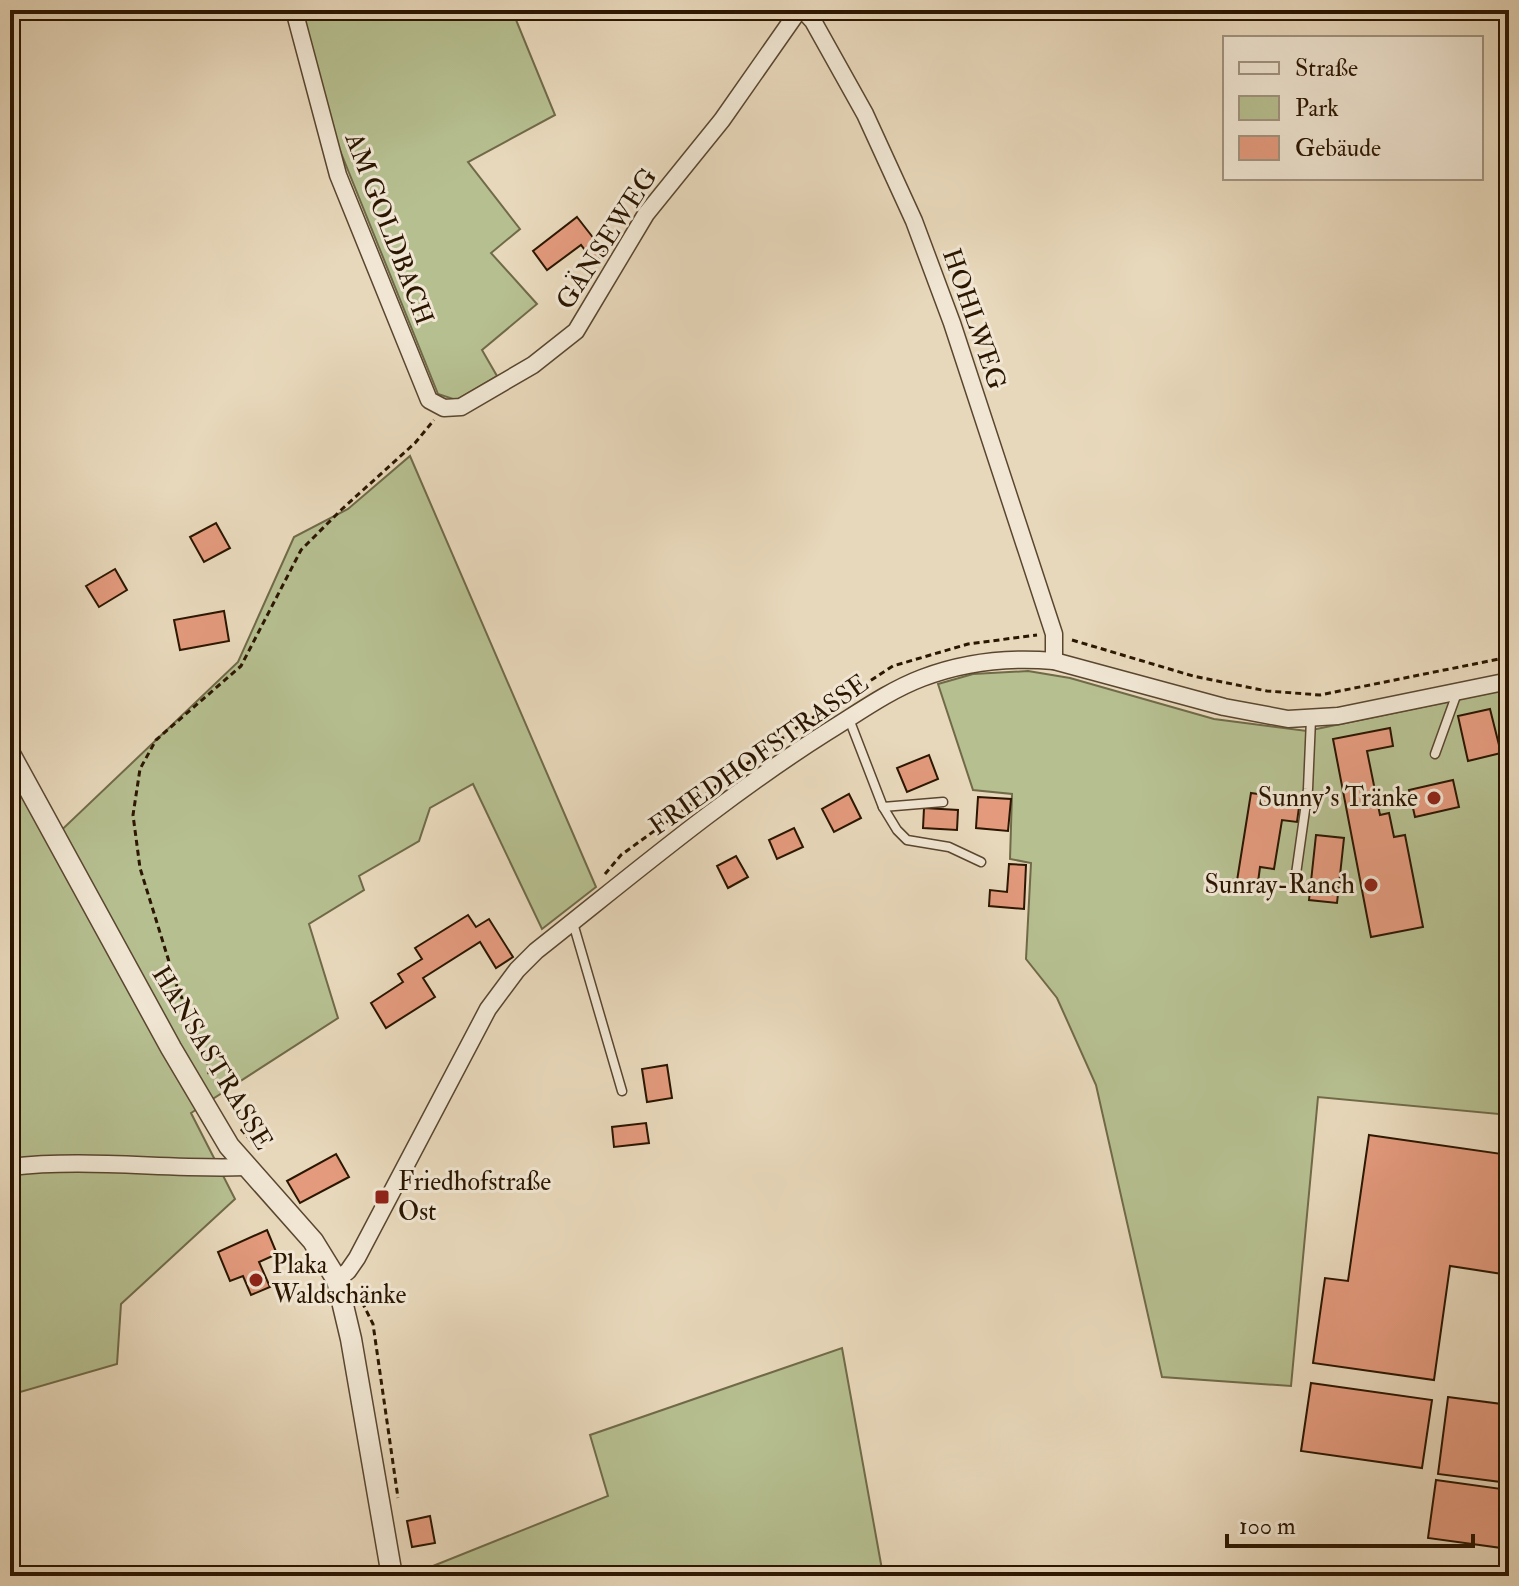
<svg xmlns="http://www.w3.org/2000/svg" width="1519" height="1586" font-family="'IM FELL Double Pica',serif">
	<rect width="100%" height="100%" fill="#e8d8bb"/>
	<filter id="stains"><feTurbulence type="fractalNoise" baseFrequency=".0025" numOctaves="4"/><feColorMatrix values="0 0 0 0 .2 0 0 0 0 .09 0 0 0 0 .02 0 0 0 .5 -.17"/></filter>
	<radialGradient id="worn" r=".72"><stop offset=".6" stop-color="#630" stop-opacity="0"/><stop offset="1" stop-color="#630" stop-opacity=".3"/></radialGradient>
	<g fill="#b6bf90" stroke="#706a48" stroke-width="2">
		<polygon points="298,10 512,10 555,115 468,162 520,229 491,253 537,304 482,350 497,376 456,400 438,394 331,128"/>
		<polygon points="410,456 596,887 542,929 473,784 430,808 419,841 359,876 364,890 309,924 338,1018 191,1113 235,1199 121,1304 117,1364 10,1395 10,775 48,843 238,662 294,537 348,509"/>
		<polygon points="1028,671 1070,678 1214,719 1307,731 1509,689 1509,1115 1318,1097 1291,1386 1162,1377 1096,1085 1057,998 1026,959 1031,863 1010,859 1012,794 973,790 938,684 973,674"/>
		<polygon points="842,1348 883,1575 418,1576 418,1572 608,1496 590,1435"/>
	</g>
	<g fill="#e39a7d" stroke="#2b1600" stroke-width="2">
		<polygon points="577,217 605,253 594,262 581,245 547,270 533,251"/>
		<polygon points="216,523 230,548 204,562 190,537"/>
		<polygon points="115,569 127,590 99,607 86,586"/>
		<polygon points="224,611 229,641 180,650 174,620"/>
		<polygon points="1490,709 1501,753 1468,761 1458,716"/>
		<polygon points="1390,728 1393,746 1367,751 1380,815 1389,813 1394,837 1405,835 1423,927 1371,937 1333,739"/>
		<polygon points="929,755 938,779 907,792 897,768"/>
		<polygon points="1453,780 1459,807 1415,817 1409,790"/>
		<polygon points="1251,793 1300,800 1297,822 1282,820 1274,869 1260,867 1257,890 1236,887"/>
		<polygon points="849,794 861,818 834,832 822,809"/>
		<polygon points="978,797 1011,799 1008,831 976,828"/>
		<polygon points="924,808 958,810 957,830 923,828"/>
		<polygon points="794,828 803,847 777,859 769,840"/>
		<polygon points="1316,835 1344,838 1337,903 1309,900"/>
		<polygon points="736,856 748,877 728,888 717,866"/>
		<polygon points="1009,864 1026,865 1024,909 989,906 990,890 1007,892"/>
		<polygon points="468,915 476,927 489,919 513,957 496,968 480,942 423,978 435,997 386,1028 371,1003 403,982 398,974 422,959 415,948"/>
		<polygon points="667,1065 672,1098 647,1102 642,1069"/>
		<polygon points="646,1123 649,1143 614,1147 612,1127"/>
		<polygon points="1369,1135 1509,1155 1507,1206 1509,1207 1509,1275 1450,1266 1434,1380 1313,1363 1325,1278 1348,1281"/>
		<polygon points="336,1154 349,1177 300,1203 287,1181"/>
		<polygon points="267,1230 277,1254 259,1262 270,1287 251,1295 243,1276 230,1281 218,1252"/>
		<polygon points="1311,1383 1432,1400 1422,1468 1301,1451"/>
		<polygon points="1448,1397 1509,1405 1509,1483 1438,1474"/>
		<polygon points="1436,1480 1509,1490 1509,1549 1428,1538"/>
		<polygon points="430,1516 435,1543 412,1547 407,1521"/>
	</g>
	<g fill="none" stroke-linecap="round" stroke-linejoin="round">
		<g stroke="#5a462f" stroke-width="11">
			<g id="service">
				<polyline points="849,719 883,807 897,830 907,840 949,847 981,862"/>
				<polyline points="1435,754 1457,693"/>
				<polyline points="883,807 943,802"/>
				<polyline points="1296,874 1308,789 1311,719"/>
				<polyline points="573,923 622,1091"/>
			</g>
		</g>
		<g stroke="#5a462f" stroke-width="19">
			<g id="minor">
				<polyline points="294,10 338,175 429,400 444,408 461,407 533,365 576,331 646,214 722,120 799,10"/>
				<polyline points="803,10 813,21 865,114 914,221 952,323 1054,634 1054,661"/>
				<path d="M10 1167C89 1158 167 1170 246 1167"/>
				<path d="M337 1280 348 1271 357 1258 488 1009 517 970 536 951C631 876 724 797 827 732 858 713 888 691 922 678 964 662 1009 657 1054 661L1224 707 1288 719 1338 716 1509 681"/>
			</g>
		</g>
		<g stroke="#5a462f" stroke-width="23">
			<polyline id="tertiary" points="10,754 171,1048 229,1146 313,1241 337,1280 351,1339 392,1576"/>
		</g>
		<g stroke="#2b1600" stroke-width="3" stroke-dasharray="6 4" stroke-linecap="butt">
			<polyline points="1072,640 1193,676 1267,691 1320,695 1509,657"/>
			<polyline points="10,724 18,737"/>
			<polyline points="605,874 621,855 795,729 893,666 968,644 1037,635"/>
			<polyline points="209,1074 207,1061 175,981 140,868 133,815 140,769 156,740 241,666 301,550 341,510 415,443 434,420"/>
			<polyline points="241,1129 252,1142"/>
			<polyline points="362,1302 373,1324 398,1498"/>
		</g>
		<use href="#service" stroke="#f0e6d3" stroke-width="8"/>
		<use href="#minor" stroke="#f0e6d3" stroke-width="16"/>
		<use href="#tertiary" stroke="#f0e6d3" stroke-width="20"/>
	</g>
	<g fill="#8f2418" stroke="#f0e6d3" stroke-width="3">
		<circle cx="1434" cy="798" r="8"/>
		<circle cx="1371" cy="885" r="8"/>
		<rect x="374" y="1189" width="16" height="16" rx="4"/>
		<circle cx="256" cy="1280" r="8"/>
	</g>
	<g text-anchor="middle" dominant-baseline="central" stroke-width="6" stroke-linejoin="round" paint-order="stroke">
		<g font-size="26" fill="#2b1600" stroke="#f0e6d3">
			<text transform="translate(389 229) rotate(69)">AM GOLDBACH</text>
			<text transform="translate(607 239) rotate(-57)">GÄNSEWEG</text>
			<text transform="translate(974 319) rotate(71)">HOHLWEG</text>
			<text transform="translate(759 755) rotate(-35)">FRIEDHOFSTRASSE</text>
			<text transform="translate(212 1058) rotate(59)">HANSASTRASSE</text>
		</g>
		<g font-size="26" fill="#2b1600" stroke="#f0e6d3" text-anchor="end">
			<text x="1418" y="798">Sunny's Tränke</text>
			<text x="1355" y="885">Sunray-Ranch</text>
			<text x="398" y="1182" text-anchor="start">Friedhofstraße<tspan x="398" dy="30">Ost</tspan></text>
			<text x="272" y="1265" text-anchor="start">Plaka<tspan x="272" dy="30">Waldschänke</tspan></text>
		</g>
	</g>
	<rect width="1519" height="1586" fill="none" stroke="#e8d8bb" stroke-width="40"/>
	<rect x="12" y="12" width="1495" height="1562" fill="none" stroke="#2b1600" stroke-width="4"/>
	<rect x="20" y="20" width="1479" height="1546" fill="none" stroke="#2b1600" stroke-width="2"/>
	<rect x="1223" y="36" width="260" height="144" fill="#f0e6d3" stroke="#a1937f" stroke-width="2"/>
	<rect x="1239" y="62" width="40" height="12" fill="#f0e6d3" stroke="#a1937f" stroke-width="2"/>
	<text x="1295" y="76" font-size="24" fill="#2b1600">Straße</text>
	<rect x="1239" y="96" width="40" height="24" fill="#b6bf90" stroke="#a1937f" stroke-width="2"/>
	<text x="1295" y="116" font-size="24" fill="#2b1600">Park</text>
	<rect x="1239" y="136" width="40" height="24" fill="#e39a7d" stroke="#a1937f" stroke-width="2"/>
	<text x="1295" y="156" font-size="24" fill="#2b1600">Gebäude</text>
	<path d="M1227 1534v12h246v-12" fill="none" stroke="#2b1600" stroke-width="4"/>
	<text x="1239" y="1534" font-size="24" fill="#2b1600" stroke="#f0e6d3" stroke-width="6" paint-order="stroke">100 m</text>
	<rect width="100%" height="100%" filter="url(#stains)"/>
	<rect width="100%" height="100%" fill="url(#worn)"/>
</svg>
